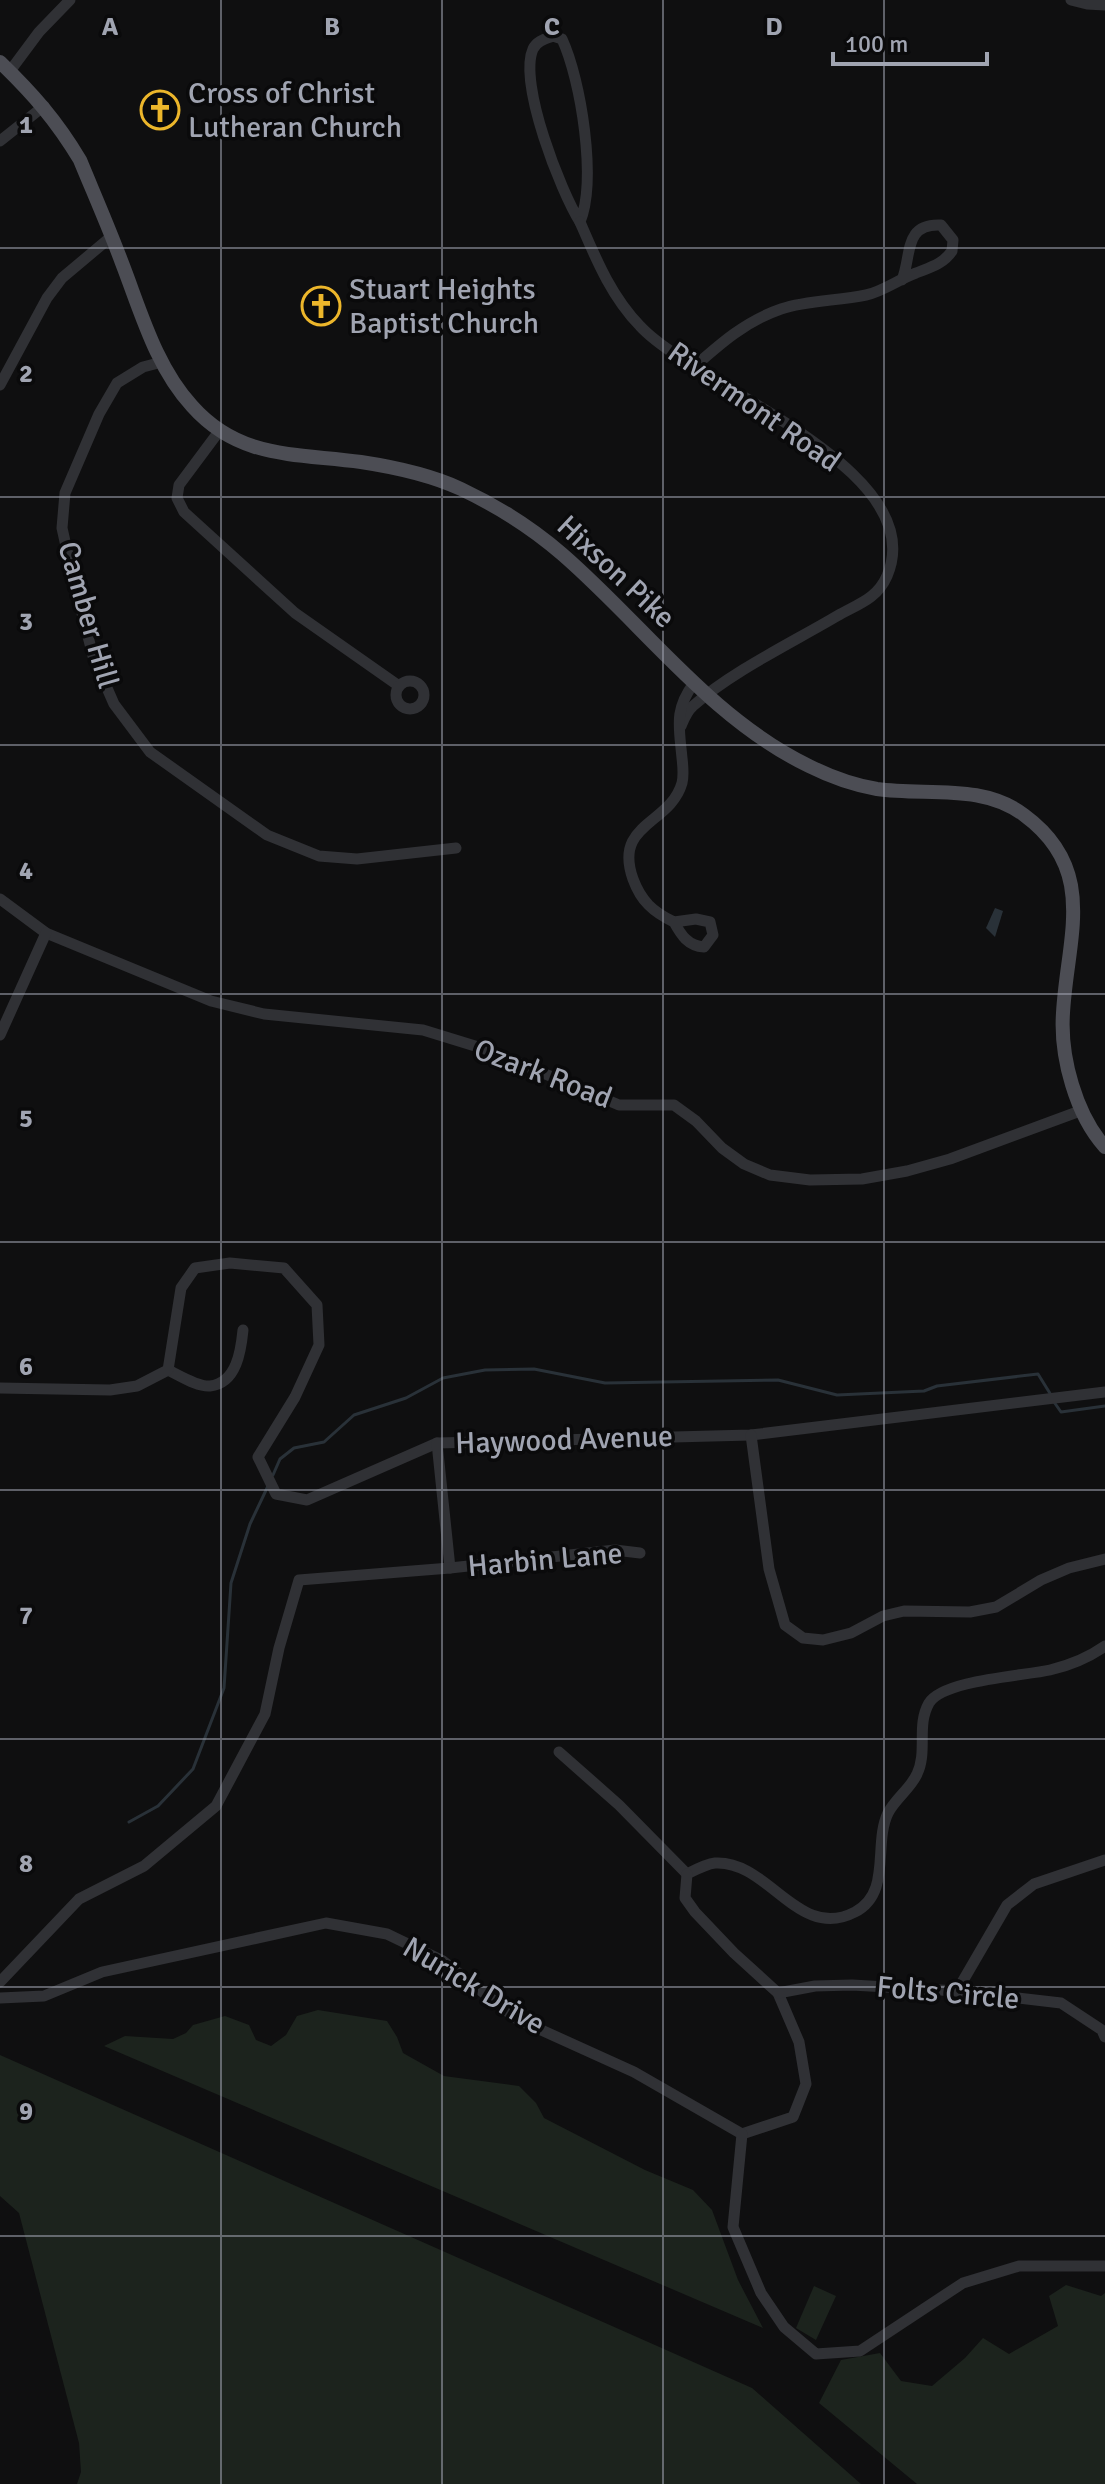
<svg xmlns="http://www.w3.org/2000/svg" width="1105" height="2484" font-family="Signika,sans-serif">
	<rect width="100%" height="100%" fill="#0f0f10"/>
	<g fill="#1c231d">
		<polygon points="318,2010 387,2021 397,2037 403,2053 444,2076 519,2086 536,2103 544,2118 645,2170 693,2190 712,2210 738,2280 763,2328 104,2046 125,2036 173,2039 186,2033 193,2025 225,2016 249,2025 256,2040 271,2046 286,2035 297,2016"/>
		<polygon points="0,2055 752,2388 861,2484 77,2484 81,2472 79,2443 19,2213 0,2196"/>
		<polygon points="1066,2285 1101,2296 1105,2293 1105,2484 917,2484 819,2403 841,2360 880,2353 901,2381 932,2386 965,2358 983,2338 1009,2354 1058,2326 1049,2296"/>
		<polygon points="814,2286 836,2296 816,2340 796,2328"/>
	</g>
	<polygon fill="#293138" points="995,908 1003,911 995,937 986,928"/>
	<g fill="none" stroke-linecap="round" stroke-linejoin="round">
		<g stroke="#293138" stroke-width="3">
			<polyline points="1054,1402 1061,1412 1105,1406"/>
			<polyline points="273,1475 280,1459 294,1448 324,1442 354,1415 406,1398 443,1378 485,1370 534,1369 605,1383 778,1380 837,1395 924,1391 937,1386 1038,1374 1051,1395"/>
			<polyline points="129,1822 158,1806 193,1769 224,1688 231,1583 250,1524 268,1486"/>
		</g>
		<g stroke="#303135" stroke-width="11">
			<polyline points="1071,0 1087,4 1105,5"/>
			<path d="M553 36 562 39C581 80 597 180 580 222 561 192 518 83 533 49 537 41 545 39 553 36Z"/>
			<polyline points="10,71 39,32 70,0"/>
			<polyline points="0,141 44,106"/>
			<path d="M580 222C596 259 611 296 640 326 695 386 933 469 887 576 877 599 858 604 837 616 793 642 731 672 693 706 687 711 684 719 681 726"/>
			<polyline points="162,362 143,367 117,383 99,414 65,493 62,528 74,582 93,656 114,704 150,752 267,835 319,856 357,859 456,848"/>
			<path d="M694 367C721 343 746 321 781 309 808 300 838 301 866 295 884 291 899 279 916 273 931 267 943 264 952 251L953 240 941 225C903 223 912 256 902 280"/>
			<polyline points="0,385 47,298 62,278 112,236"/>
			<polyline points="220,430 179,485 177,498 184,512 295,613 399,686"/>
			<circle cx="410" cy="695" r="14"/>
			<polyline points="0,899 46,933 211,1001 264,1014 423,1030 488,1050 619,1105 674,1105 696,1121 722,1148 744,1164 770,1175 810,1180 862,1179 907,1171 950,1159 1080,1111"/>
			<path d="M674 922C681 935 688 946 704 947L713 935 710 922 696 919 674 922C653 912 641 901 633 879 613 823 670 825 682 783 684 775 683 767 682 758 679 726 674 710 694 683"/>
			<polyline points="0,1035 46,933"/>
			<path d="M168 1370C179 1375 197 1387 210 1386 237 1383 241 1350 243 1330"/>
			<polyline points="0,1388 110,1390 137,1386 168,1370 181,1288 195,1268 230,1263 284,1268 317,1305 319,1345 295,1397 258,1457 276,1494 307,1500 437,1443 751,1435 1105,1392"/>
			<polyline points="751,1435 769,1569 785,1625 803,1638 823,1640 851,1633 883,1616 904,1611 970,1612 996,1607 1041,1580 1069,1568 1105,1559"/>
			<polyline points="437,1443 450,1568"/>
			<polyline points="559,1752 619,1805 687,1874"/>
			<path d="M687 1874C695 1870 706 1864 715 1863 769 1860 798 1942 855 1912 892 1893 873 1844 888 1813 895 1799 911 1788 917 1774 928 1751 916 1726 929 1703 943 1680 1023 1676 1050 1670 1071 1665 1088 1658 1105 1646"/>
			<polyline points="687,1874 685,1898 695,1912 734,1953 778,1993 799,2042 806,2084 793,2117 742,2134"/>
			<polyline points="0,1982 79,1899 144,1866 216,1806 265,1714 279,1648 299,1580 450,1568 615,1550 640,1553"/>
			<polyline points="957,1991 1007,1905 1034,1884 1105,1860"/>
			<polyline points="778,1993 815,1986 852,1985 957,1991 1061,2003 1102,2030 1105,2037"/>
			<polyline points="0,1998 44,1996 102,1972 326,1923 387,1934 443,1961 517,2019 634,2072 742,2134"/>
			<polyline points="742,2134 733,2227 761,2293 784,2327 816,2354 860,2351 963,2283 1019,2266 1105,2266"/>
		</g>
		<path stroke="#4c4d54" stroke-width="14" d="M0 62C33 94 56 120 80 160 94 194 109 228 122 263 141 312 156 367 192 406 240 460 297 453 361 462 394 467 431 475 461 489 497 506 532 528 562 554 644 625 710 718 809 766 831 777 853 785 877 789 926 796 982 783 1024 815 1099 870 1067 938 1063 1013 1060 1057 1076 1115 1105 1147"/>
	</g>
	<path fill="none" stroke="#a0a4b1" stroke-width="2" stroke-opacity="0.55" d="M221 0V2484M442 0V2484M663 0V2484M884 0V2484M0 248H1105M0 497H1105M0 745H1105M0 994H1105M0 1242H1105M0 1490H1105M0 1739H1105M0 1987H1105M0 2236H1105"/>
	<defs>
		<g id="church-ring" transform="scale(2)"><circle r="9.5" fill="#0a0a0b" stroke="#ecb62b" stroke-width="1.5"/><path d="M-1.2-6h2.4v3.5h3.3v2.4h-3.3V6h-2.4V-.1h-3.3v-2.4h3.3Z" fill="#ecb62b"/></g>
	</defs>
	<g fill-rule="evenodd">
		<use href="#church-ring" x="160" y="110"/>
		<use href="#church-ring" x="321" y="306"/>
	</g>
	<g text-anchor="middle" dominant-baseline="central" stroke-width="7" stroke-linejoin="round" paint-order="stroke">
		<g font-size="30" fill="#a0a4b1" stroke="#0a0a0b" text-anchor="start">
			<text x="188" y="93">Cross of Christ<tspan x="188" dy="34">Lutheran Church</tspan></text>
			<text x="349" y="289">Stuart Heights<tspan x="349" dy="34">Baptist Church</tspan></text>
		</g>
		<g font-size="30" fill="#a0a4b1" stroke="#0a0a0b">
			<text transform="translate(754 407) rotate(35)">Rivermont Road</text>
			<text transform="translate(616 572) rotate(43)">Hixson Pike</text>
			<text transform="translate(88 615) rotate(74)">Camber Hill</text>
			<text transform="translate(543 1074) rotate(21)">Ozark Road</text>
			<text transform="translate(564 1440) rotate(-2)">Haywood Avenue</text>
			<text transform="translate(545 1560) rotate(-5)">Harbin Lane</text>
			<text transform="translate(474 1986) rotate(31)">Nurick Drive</text>
			<text transform="translate(948 1993) rotate(5)">Folts Circle</text>
		</g>
	</g>
	<g font-size="26" text-anchor="middle" font-weight="bold" fill="#a0a4b1" stroke="#0a0a0b" stroke-width="7" stroke-linejoin="round" paint-order="stroke">
		<text x="110" y="35">A</text>
		<text x="332" y="35">B</text>
		<text x="552" y="35">C</text>
		<text x="774" y="35">D</text>
		<text x="26" y="133">1</text>
		<text x="26" y="382">2</text>
		<text x="26" y="630">3</text>
		<text x="26" y="879">4</text>
		<text x="26" y="1127">5</text>
		<text x="26" y="1375">6</text>
		<text x="26" y="1624">7</text>
		<text x="26" y="1872">8</text>
		<text x="26" y="2120">9</text>
	</g>
	<path d="M833 52v12h154v-12" fill="none" stroke="#a0a4b1" stroke-width="4"/>
	<text x="845" y="52" font-size="24" fill="#a0a4b1" stroke="#0a0a0b" stroke-width="6" paint-order="stroke">100 m</text>
</svg>
